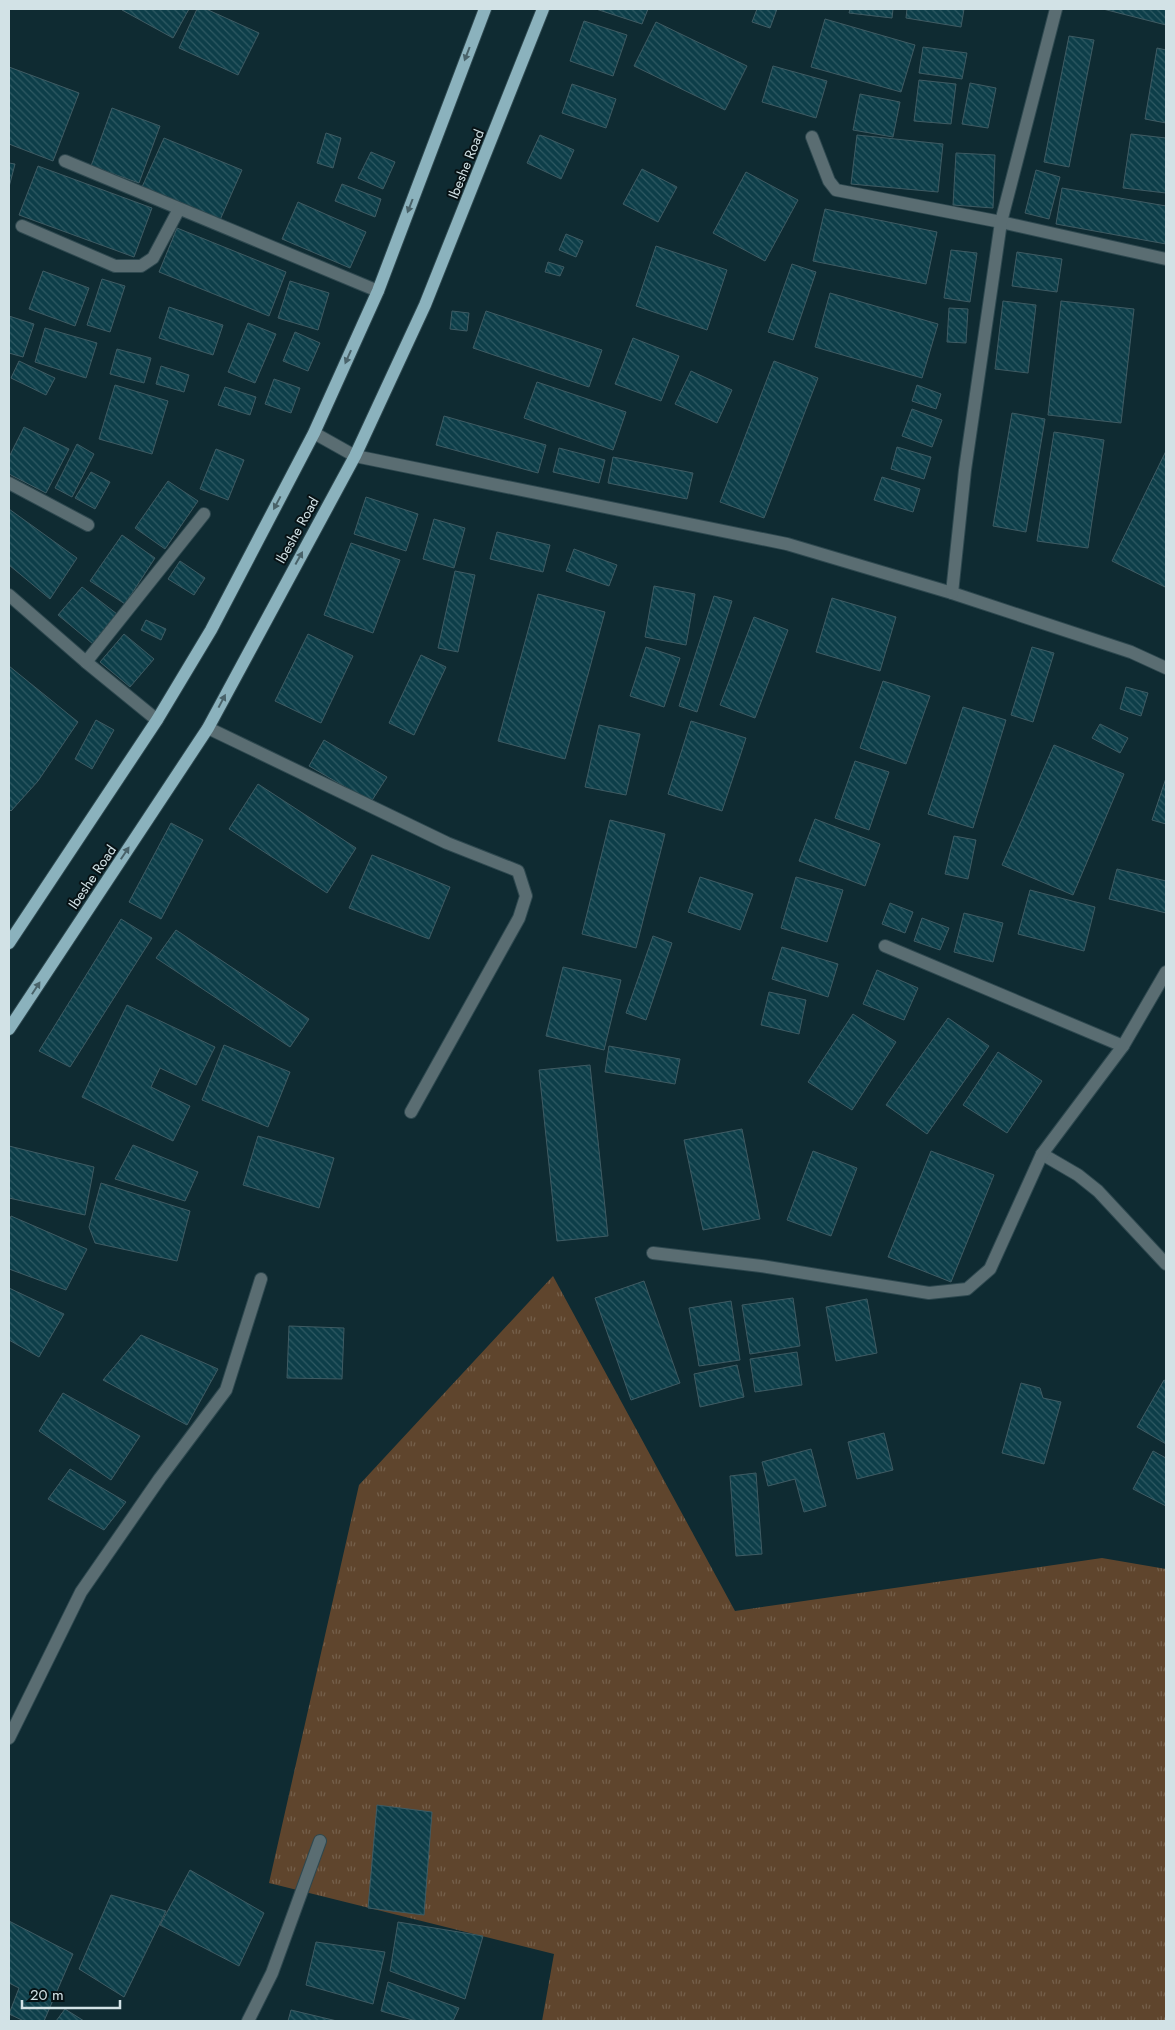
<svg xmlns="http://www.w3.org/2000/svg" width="1175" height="2030" font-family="Jost,sans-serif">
	<defs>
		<pattern id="grass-tufts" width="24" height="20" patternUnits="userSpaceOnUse" patternTransform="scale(1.25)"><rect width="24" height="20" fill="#5f452d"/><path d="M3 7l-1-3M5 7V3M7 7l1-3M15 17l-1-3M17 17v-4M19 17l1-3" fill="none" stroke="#75604b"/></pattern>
		<pattern id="building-back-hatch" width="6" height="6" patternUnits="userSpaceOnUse" patternTransform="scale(1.25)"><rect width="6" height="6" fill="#0d3e49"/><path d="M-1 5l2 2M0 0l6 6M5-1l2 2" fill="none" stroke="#2f5a63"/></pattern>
	</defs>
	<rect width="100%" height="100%" fill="#0f2b32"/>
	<polygon fill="url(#grass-tufts)" points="553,1276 735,1611 1102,1558 1166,1569 1166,2021 542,2021 554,1954 269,1883 359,1485"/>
	<g fill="url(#building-back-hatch)" stroke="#3f5b63">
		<polygon points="122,9 189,9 173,38 122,10"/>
		<polygon points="197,9 206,9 259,33 238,75 179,48"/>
		<polygon points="596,9 648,9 642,24"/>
		<polygon points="757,9 777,9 770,28 752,22"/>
		<polygon points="850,9 893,9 892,18 849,13"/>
		<polygon points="907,9 964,9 961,27 906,18"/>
		<polygon points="1103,9 1166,9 1166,25"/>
		<polygon points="825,19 915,45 901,92 811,67"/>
		<polygon points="584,21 627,35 613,76 570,61"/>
		<polygon points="656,22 747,66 725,110 634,66"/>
		<polygon points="1069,36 1094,40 1069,167 1044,162"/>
		<polygon points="923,47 967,53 962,79 919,73"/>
		<polygon points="1157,48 1166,50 1166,123 1145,119"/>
		<polygon points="773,66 827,81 816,118 762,102"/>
		<polygon points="9,67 79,93 53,161 9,144"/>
		<polygon points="919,80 956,84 951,124 914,121"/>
		<polygon points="970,83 996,88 988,128 962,124"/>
		<polygon points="572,84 616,99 606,128 562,113"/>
		<polygon points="860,94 900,102 893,137 853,130"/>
		<polygon points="112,108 160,126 139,183 91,166"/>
		<polygon points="326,133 341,138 333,168 317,163"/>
		<polygon points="1131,134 1166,138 1166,193 1123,188"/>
		<polygon points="540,135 574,150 561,179 527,163"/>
		<polygon points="857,135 943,144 938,192 851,184"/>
		<polygon points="164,138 242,170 220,220 142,187"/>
		<polygon points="371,152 395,162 383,189 358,178"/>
		<polygon points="956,153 995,155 993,208 953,205"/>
		<polygon points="9,163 15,164 9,187"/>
		<polygon points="38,166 152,208 134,257 19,215"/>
		<polygon points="642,169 677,187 658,222 623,204"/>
		<polygon points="1036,170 1060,177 1049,219 1025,213"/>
		<polygon points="746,172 798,200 765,261 713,233"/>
		<polygon points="342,184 381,199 375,217 335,201"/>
		<polygon points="1062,188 1166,206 1166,244 1056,224"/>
		<polygon points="298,202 366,232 350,268 282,239"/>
		<polygon points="825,209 937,232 926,284 813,261"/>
		<polygon points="177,228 286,272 269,316 159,272"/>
		<polygon points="566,234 583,241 576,257 559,250"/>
		<polygon points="656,246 727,270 707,330 636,306"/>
		<polygon points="951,250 977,253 970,302 944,298"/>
		<polygon points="1017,252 1062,259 1057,292 1012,286"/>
		<polygon points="548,262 564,267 560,276 545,272"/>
		<polygon points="792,264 816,272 793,340 768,332"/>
		<polygon points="43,271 89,288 75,326 29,309"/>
		<polygon points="102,279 125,286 110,332 87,325"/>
		<polygon points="290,281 329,293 318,330 278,318"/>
		<polygon points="830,293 938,324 922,378 815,347"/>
		<polygon points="1003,301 1036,305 1028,373 995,369"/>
		<polygon points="1061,301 1134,309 1121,423 1048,415"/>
		<polygon points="169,307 223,325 213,355 159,338"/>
		<polygon points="949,308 968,309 966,343 947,342"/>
		<polygon points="452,311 469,313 467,331 450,329"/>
		<polygon points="486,311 602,350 589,387 473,348"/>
		<polygon points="9,316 34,324 23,357 9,353"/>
		<polygon points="248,323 276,334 255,383 228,372"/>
		<polygon points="45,328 97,343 86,378 35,362"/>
		<polygon points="295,332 320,343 308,371 283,361"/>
		<polygon points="633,338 679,356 661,401 615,384"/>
		<polygon points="117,349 151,358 144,383 110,374"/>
		<polygon points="19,361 55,378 46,395 11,378"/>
		<polygon points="774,361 818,378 764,518 720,502"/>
		<polygon points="161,366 189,375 184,392 156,384"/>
		<polygon points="691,371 732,390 717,423 675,404"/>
		<polygon points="274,379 300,388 291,413 265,404"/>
		<polygon points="537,382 626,412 613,450 524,418"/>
		<polygon points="115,385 168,401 152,454 99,439"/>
		<polygon points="917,385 941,394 936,409 912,401"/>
		<polygon points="225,387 256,397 250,415 218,405"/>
		<polygon points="912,409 942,420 932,447 902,436"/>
		<polygon points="1012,413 1045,419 1026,532 993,526"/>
		<polygon points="444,416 546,445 538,473 436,445"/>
		<polygon points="24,427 69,449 46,493 9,474 9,457"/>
		<polygon points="1054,432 1104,440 1088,548 1037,541"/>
		<polygon points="77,444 94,454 72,497 55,488"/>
		<polygon points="897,447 931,457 924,479 891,469"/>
		<polygon points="559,448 605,460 599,483 553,472"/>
		<polygon points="216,449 244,460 228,500 200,489"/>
		<polygon points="1166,451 1166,584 1165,587 1112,561"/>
		<polygon points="613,457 693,473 687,499 608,483"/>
		<polygon points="91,472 110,482 95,509 75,498"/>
		<polygon points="882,477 920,489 913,512 874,500"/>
		<polygon points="168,481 198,501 165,549 135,528"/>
		<polygon points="366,497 418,514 406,551 354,534"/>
		<polygon points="9,509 77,558 50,599 9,565"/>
		<polygon points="434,519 465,528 454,568 423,559"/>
		<polygon points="497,532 550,545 543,572 490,559"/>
		<polygon points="122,535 155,558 125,604 90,581"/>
		<polygon points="351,543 400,560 373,633 324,615"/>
		<polygon points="574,549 617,565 609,586 566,571"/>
		<polygon points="180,561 205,578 194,595 168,579"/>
		<polygon points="455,571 475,575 458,652 438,648"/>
		<polygon points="654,586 695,594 686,645 645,637"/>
		<polygon points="82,587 117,614 93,644 58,615"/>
		<polygon points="538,594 605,612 565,759 498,741"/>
		<polygon points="714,596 732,601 697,712 679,706"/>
		<polygon points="832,598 896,617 880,671 816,652"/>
		<polygon points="754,617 788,630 755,718 720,705"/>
		<polygon points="146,620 166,629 161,640 141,630"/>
		<polygon points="124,634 154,659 130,687 100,662"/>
		<polygon points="308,634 353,656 321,723 275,701"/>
		<polygon points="646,647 680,658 664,707 630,696"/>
		<polygon points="1032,647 1054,653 1033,722 1011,715"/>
		<polygon points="421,655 446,667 414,735 389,723"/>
		<polygon points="9,666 78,722 38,781 11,811 9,809"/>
		<polygon points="883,681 930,696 906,764 860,748"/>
		<polygon points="1126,687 1148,693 1141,716 1120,709"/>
		<polygon points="963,707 1006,720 973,828 928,814"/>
		<polygon points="96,720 114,730 92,769 75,759"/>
		<polygon points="691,721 746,738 722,811 668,794"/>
		<polygon points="1100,724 1128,738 1120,753 1092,738"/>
		<polygon points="599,725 640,734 626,795 585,787"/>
		<polygon points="324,740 387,777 371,802 309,766"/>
		<polygon points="1054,745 1124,774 1073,895 1002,865"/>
		<polygon points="855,761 889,772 869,830 835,818"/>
		<polygon points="1166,778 1166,824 1152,820"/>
		<polygon points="258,784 356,848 327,893 229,829"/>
		<polygon points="815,819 880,844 865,886 799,861"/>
		<polygon points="610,820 665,834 636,948 582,934"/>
		<polygon points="171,823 203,840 161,919 129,902"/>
		<polygon points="954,836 976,840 968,879 945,874"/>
		<polygon points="372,855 450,887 429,939 349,908"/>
		<polygon points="1117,869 1166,881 1166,913 1109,899"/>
		<polygon points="700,877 753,894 740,930 688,912"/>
		<polygon points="796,877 843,890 827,942 781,928"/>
		<polygon points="1030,890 1095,907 1084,951 1018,934"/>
		<polygon points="890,903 913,912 905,933 882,924"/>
		<polygon points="964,913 1003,923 993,962 954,952"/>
		<polygon points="922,918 949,928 940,950 914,941"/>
		<polygon points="121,919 152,938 70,1067 39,1051"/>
		<polygon points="176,930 309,1019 290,1047 156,958"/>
		<polygon points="653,936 672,943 646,1020 626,1013"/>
		<polygon points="782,947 838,964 828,997 772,979"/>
		<polygon points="563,967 621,980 604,1050 546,1036"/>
		<polygon points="877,970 918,988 904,1020 863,1004"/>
		<polygon points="769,992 806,1000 799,1034 761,1025"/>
		<polygon points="127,1005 215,1047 196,1085 160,1068 151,1087 190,1106 173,1141 82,1097"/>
		<polygon points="853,1014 896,1042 852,1110 808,1082"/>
		<polygon points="948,1018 989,1046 927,1134 886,1105"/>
		<polygon points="224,1045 290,1072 268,1127 202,1100"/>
		<polygon points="609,1046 680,1059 675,1084 605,1072"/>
		<polygon points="998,1052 1042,1081 1007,1133 963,1105"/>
		<polygon points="590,1065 608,1236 557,1241 539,1070"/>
		<polygon points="742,1129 760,1219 703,1230 684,1140"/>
		<polygon points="258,1136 334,1158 319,1208 243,1185"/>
		<polygon points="133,1145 198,1172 185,1201 115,1179"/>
		<polygon points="9,1146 94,1167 85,1215 9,1198"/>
		<polygon points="813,1151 857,1168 831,1236 787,1220"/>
		<polygon points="931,1151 994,1175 951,1282 888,1257"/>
		<polygon points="101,1183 190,1211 177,1261 95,1243 89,1227"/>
		<polygon points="11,1216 87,1249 66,1290 9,1269 9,1221"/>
		<polygon points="644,1281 680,1383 631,1400 595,1298"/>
		<polygon points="9,1288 64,1314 39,1357 9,1340"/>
		<polygon points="793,1298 800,1346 750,1354 742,1305"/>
		<polygon points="867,1299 877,1353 836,1361 826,1307"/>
		<polygon points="731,1301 740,1360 699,1366 689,1308"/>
		<polygon points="289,1326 344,1328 342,1379 287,1378"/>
		<polygon points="141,1335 218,1369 187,1425 103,1380"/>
		<polygon points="797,1352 802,1385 755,1392 750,1359"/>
		<polygon points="737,1365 744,1397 700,1407 694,1374"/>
		<polygon points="1164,1380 1166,1381 1166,1444 1137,1427"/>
		<polygon points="1021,1383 1040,1388 1043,1398 1061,1402 1044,1464 1002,1453"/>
		<polygon points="63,1393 140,1436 111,1480 39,1431"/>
		<polygon points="884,1433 893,1470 857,1479 848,1442"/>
		<polygon points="811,1449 826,1506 804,1512 795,1479 768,1486 762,1462"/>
		<polygon points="1153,1451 1166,1458 1166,1506 1133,1489"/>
		<polygon points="70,1469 126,1502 104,1530 48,1499"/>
		<polygon points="756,1473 762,1554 736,1556 730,1476"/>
		<polygon points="377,1805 432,1812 424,1915 368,1908"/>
		<polygon points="190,1870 264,1913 239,1966 160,1925"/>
		<polygon points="111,1895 166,1911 124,1997 79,1969"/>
		<polygon points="9,1921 73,1954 44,2021 24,2021 9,2014 19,1988 9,1983"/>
		<polygon points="398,1922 483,1936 465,1999 390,1971"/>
		<polygon points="316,1942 385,1952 373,2004 306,1985"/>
		<polygon points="388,1982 459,2008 453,2021 416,2021 381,2011"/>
		<polygon points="65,2009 84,2021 56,2021"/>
		<polygon points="291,2010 337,2021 288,2021"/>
	</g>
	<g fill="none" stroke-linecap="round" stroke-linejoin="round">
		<g stroke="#2e484f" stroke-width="14">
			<g id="minor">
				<polyline points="812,137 829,181 836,190 1001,222 1166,259"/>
				<polyline points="65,161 378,291"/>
				<polyline points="22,226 115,266 141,266 153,258 179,209"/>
				<polyline points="314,433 355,456 787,544 952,593 1131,652 1166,668"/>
				<polyline points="9,483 88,525"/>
				<polyline points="952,593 965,470 1001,222 1056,9"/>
				<polyline points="9,595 86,662 157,720"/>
				<polyline points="86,662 204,514"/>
				<polyline points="208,728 447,843 518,871 526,896 519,918 411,1112"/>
				<polyline points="885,946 1123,1046"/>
				<polyline points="1042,1154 1078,1175 1098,1191 1166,1264"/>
				<polyline points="653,1253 761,1266 929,1293 967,1289 990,1269 1042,1154 1123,1046 1166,972"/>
				<polyline points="9,1738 81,1592 160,1478 226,1390 261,1279"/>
				<polyline points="248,2021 272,1973 320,1841"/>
			</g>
		</g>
		<g stroke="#2e484f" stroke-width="14">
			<g id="major">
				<polyline points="9,943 157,720 211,630 314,433 378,291 485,9"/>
				<polyline points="9,1029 208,728 355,456 425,305 543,9"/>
			</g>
		</g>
		<use href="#minor" stroke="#5a6d72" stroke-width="12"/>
		<use href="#major" stroke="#8bb2bd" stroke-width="12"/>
	</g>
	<defs><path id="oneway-solid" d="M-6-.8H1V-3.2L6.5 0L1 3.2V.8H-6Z" transform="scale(1.25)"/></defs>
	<g fill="#496269">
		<use href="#oneway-solid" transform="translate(467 54) rotate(111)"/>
		<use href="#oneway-solid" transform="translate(410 206) rotate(111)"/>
		<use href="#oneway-solid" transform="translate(348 357) rotate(114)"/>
		<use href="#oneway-solid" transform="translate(277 503) rotate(118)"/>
		<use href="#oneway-solid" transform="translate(299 558) rotate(-61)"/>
		<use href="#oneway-solid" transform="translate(222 701) rotate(-62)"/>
		<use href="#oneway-solid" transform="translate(125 853) rotate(-56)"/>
		<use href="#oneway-solid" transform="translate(36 988) rotate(-57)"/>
	</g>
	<g text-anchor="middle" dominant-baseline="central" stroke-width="4" stroke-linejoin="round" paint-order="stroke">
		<g font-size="14" fill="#d2e2e6" stroke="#071215">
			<text transform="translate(466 164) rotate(-68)">Ibeshe Road</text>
			<text transform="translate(297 530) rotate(-61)">Ibeshe Road</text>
			<text transform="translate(92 877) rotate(-56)">Ibeshe Road</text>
		</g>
	</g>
	<rect width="1175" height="2030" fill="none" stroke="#d2e2e6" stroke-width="20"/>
	<path d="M22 2000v8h98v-8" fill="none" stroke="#d2e2e6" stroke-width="2.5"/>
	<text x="30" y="2000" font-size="15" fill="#d2e2e6" stroke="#071215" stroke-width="4" paint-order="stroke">20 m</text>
</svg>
